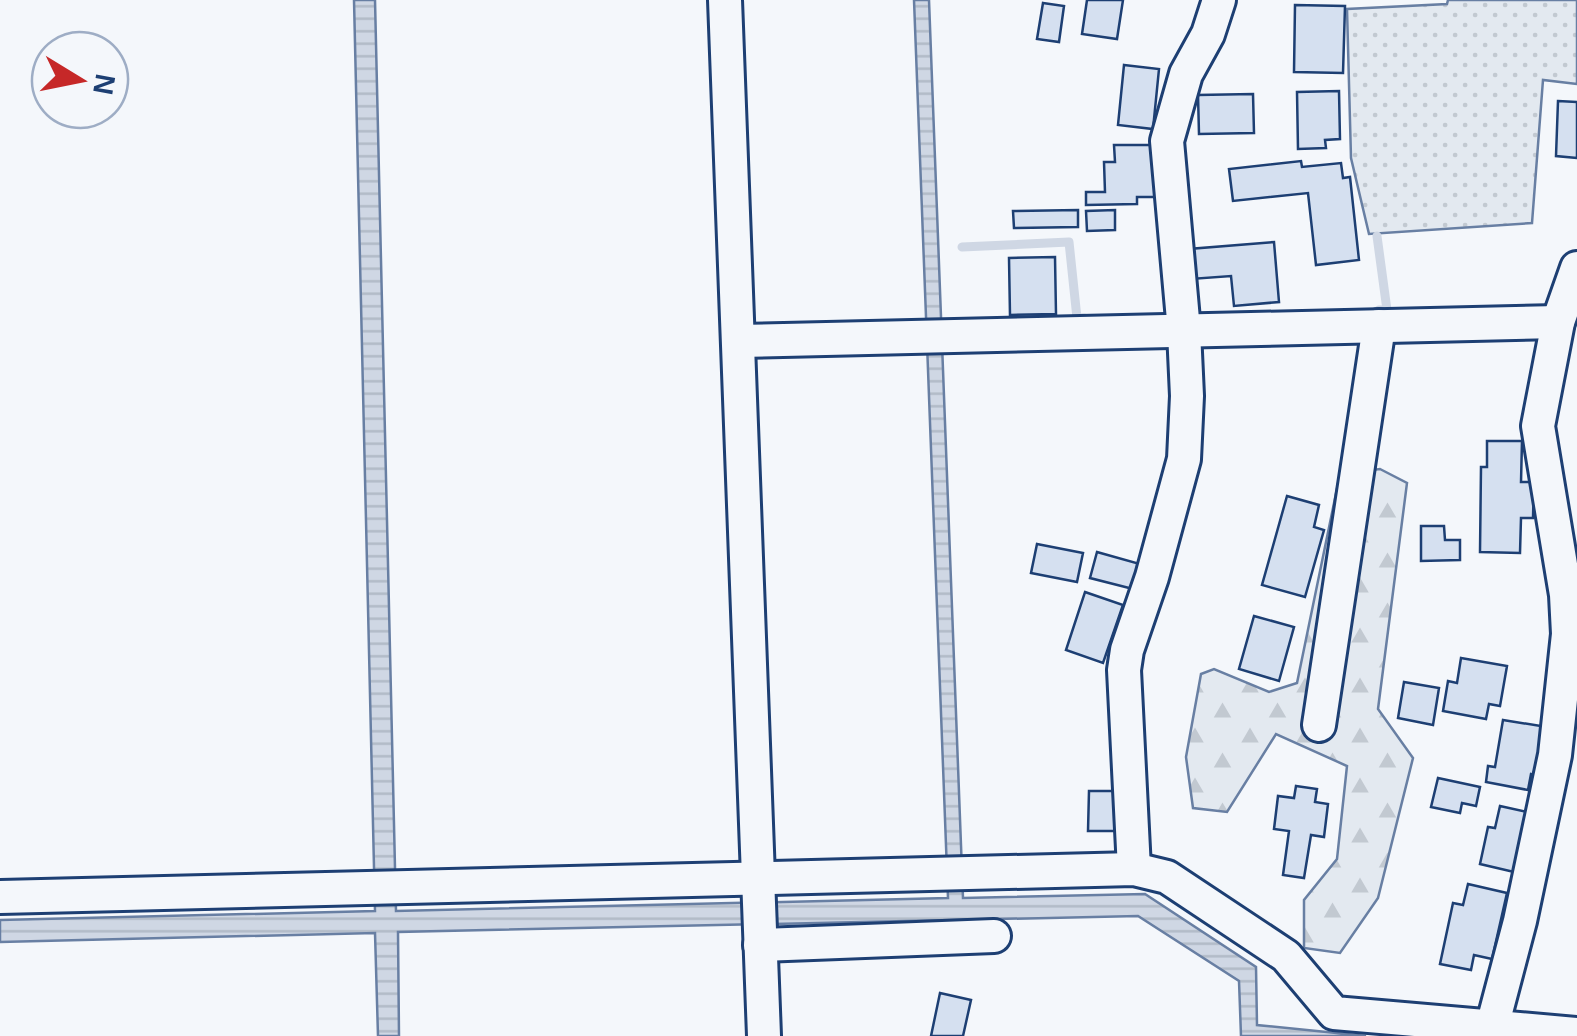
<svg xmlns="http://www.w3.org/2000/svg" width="1577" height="1036" font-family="Arial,sans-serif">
	<defs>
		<pattern id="grass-dots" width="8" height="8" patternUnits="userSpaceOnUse" patternTransform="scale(2.5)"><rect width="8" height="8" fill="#e3e9f0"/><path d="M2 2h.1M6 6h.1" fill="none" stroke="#c2c9d1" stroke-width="1.8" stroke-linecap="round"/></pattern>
		<pattern id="forest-firs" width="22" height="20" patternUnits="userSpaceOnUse" patternTransform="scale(2.5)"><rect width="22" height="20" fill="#e3e9f0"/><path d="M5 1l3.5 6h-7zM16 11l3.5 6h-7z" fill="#c2c9d1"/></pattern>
		<pattern id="water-rules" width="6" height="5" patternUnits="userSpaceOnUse" patternTransform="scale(2.5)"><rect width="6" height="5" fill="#cfd7e4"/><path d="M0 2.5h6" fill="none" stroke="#b1bac7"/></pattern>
	</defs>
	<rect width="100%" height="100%" fill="#f4f7fb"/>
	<polygon fill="url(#grass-dots)" stroke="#687fa3" stroke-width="2.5" points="1448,0 1577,0 1577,84 1543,80 1532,223 1369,234 1351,158 1347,9 1447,4"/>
	<polygon fill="url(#forest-firs)" stroke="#687fa3" stroke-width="2.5" points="1380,469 1407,483 1378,709 1413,758 1378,898 1340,953 1304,948 1304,900 1337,859 1347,766 1276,734 1227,812 1193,808 1186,757 1201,674 1214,669 1269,692 1297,683 1340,474"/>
	<polygon fill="url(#water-rules)" stroke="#687fa3" stroke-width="2.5" points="354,0 375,0 396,911 948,898 914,0 929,0 963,898 1145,894 1256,967 1257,1025 1366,1036 1241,1036 1239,981 1138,916 398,932 399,1036 378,1036 375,933 0,942 0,920 375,911"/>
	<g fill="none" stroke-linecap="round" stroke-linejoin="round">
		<g stroke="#cfd7e4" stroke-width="9">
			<polyline points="1377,236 1387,310 1379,310"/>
			<polyline points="962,247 1069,242 1077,318 1084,318"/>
		</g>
	</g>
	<g fill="#d5e0f0" stroke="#1d3f73" stroke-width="2.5">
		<polygon points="1087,0 1123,0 1117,39 1082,34"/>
		<polygon points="1043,3 1064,6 1059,42 1037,39"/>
		<polygon points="1295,5 1345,6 1343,73 1294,72"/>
		<polygon points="1124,65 1159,69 1153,129 1118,125"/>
		<polygon points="1339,91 1340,139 1325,140 1326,148 1298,149 1297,92"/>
		<polygon points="1253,94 1254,133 1199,134 1198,95"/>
		<polygon points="1558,101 1577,102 1577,158 1556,156"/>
		<polygon points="1114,145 1153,145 1155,197 1137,197 1137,204 1086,205 1086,192 1105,192 1104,162 1115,162"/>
		<polygon points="1301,161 1302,167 1341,163 1343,178 1350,177 1359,260 1316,265 1308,193 1233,201 1229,169"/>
		<polygon points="1078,210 1078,227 1014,228 1013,211"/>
		<polygon points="1115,210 1115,230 1087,231 1086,211"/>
		<polygon points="1274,242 1279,302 1234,306 1231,276 1191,279 1189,249"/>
		<polygon points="1055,257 1056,314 1010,315 1009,258"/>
		<polygon points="1487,441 1522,441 1521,482 1534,482 1533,518 1521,518 1520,553 1480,552 1481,467 1487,467"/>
		<polygon points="1287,496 1319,505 1314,527 1324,530 1305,597 1262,585"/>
		<polygon points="1421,526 1444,526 1445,540 1460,540 1460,560 1421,561"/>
		<polygon points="1037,544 1083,553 1077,582 1031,573"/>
		<polygon points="1097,552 1140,564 1133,589 1090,578"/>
		<polygon points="1085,592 1123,605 1103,663 1066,650"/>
		<polygon points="1254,616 1294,627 1279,681 1239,669"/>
		<polygon points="1461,658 1507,666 1500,706 1489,704 1486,719 1443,711 1448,681 1457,683"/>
		<polygon points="1404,682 1439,688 1433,725 1398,718"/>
		<polygon points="1503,720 1547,727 1538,776 1531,774 1528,790 1486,782 1488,766 1495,767"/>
		<polygon points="1438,778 1480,787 1476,806 1462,803 1460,813 1431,807"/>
		<polygon points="1296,786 1317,789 1315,802 1328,804 1324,837 1311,835 1304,878 1283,875 1289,831 1274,829 1278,796 1294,798"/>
		<polygon points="1089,791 1116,791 1115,831 1088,831"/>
		<polygon points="1500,806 1527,812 1514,872 1480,864 1488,827 1495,828"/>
		<polygon points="1468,884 1507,893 1492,959 1474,955 1471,970 1440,964 1453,903 1463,905"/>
		<polygon points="940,993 971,1000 963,1036 931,1036"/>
	</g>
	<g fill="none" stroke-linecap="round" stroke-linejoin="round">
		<g stroke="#1d3f73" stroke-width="38">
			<g id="minor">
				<polyline points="725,0 764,1036"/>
				<polyline points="738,341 1558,322"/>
				<polyline points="1319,725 1379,326"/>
				<polyline points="1134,869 1124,670 1127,650 1152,577 1184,459 1187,396 1184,331 1167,141 1186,74 1208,34 1219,0"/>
				<polyline points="0,897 1134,869 1167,877 1286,956 1334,1013 1577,1034"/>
				<polyline points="760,945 994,936"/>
				<polyline points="1492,1027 1520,921 1555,755 1568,634 1566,595 1538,426 1558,322 1577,268"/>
			</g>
		</g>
		<use href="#minor" stroke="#f4f7fb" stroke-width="32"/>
	</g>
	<g transform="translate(80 80) rotate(100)"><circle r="48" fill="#f4f7fb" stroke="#9eadc5" stroke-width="2.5"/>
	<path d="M0-8L18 38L0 25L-18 38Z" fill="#c62828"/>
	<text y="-15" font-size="28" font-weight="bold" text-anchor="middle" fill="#1d3f73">N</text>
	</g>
</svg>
